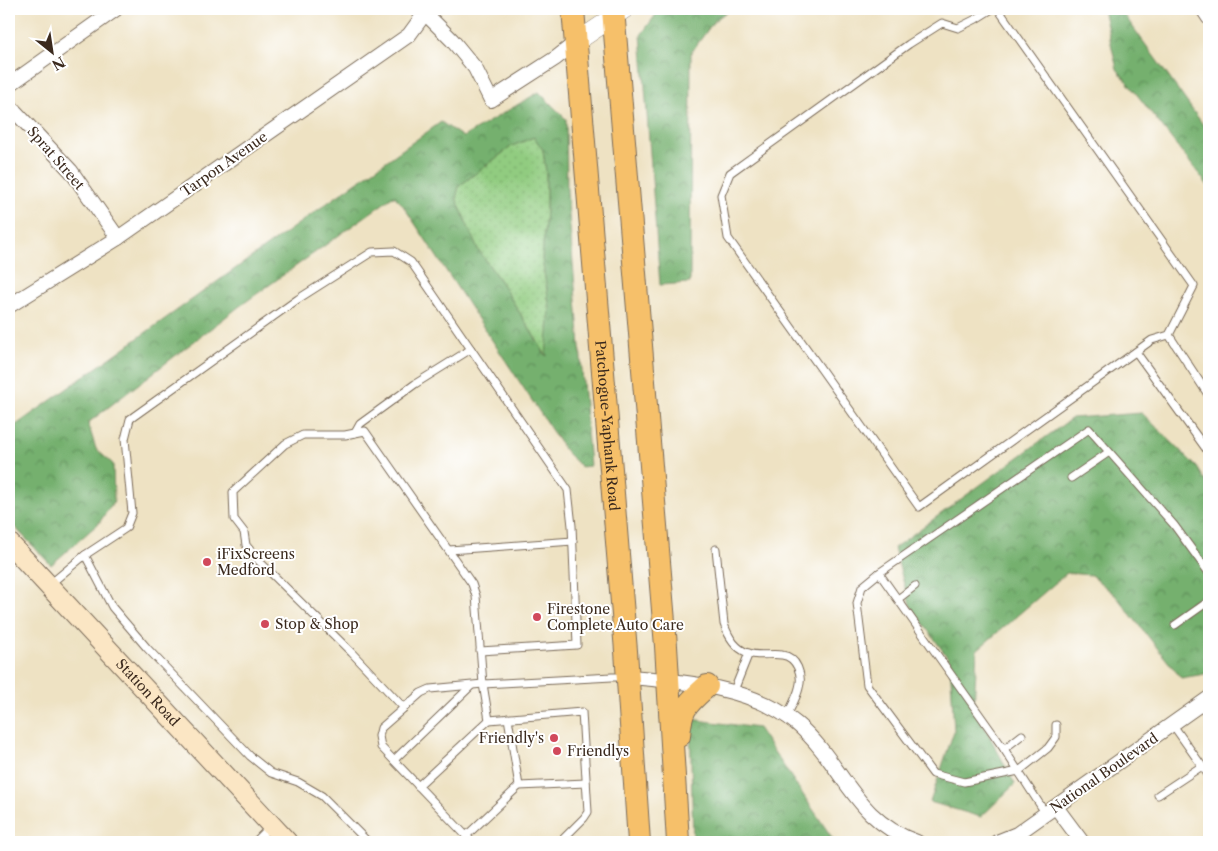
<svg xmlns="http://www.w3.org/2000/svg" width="1218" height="851" font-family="'Libre Caslon Text',serif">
	<defs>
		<pattern id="grass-dots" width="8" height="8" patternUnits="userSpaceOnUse" patternTransform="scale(1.25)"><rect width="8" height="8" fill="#91cc80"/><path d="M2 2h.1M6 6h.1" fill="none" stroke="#7eaf6e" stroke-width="1.8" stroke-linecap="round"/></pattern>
		<pattern id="forest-crowns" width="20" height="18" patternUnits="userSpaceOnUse" patternTransform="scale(1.25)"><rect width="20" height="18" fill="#74b06e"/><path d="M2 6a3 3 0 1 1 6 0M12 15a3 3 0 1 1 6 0" fill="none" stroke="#608f5a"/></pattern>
	</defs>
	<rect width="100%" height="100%" fill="#fff"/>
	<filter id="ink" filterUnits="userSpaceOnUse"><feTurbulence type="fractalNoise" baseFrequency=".02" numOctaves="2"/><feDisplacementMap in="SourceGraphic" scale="10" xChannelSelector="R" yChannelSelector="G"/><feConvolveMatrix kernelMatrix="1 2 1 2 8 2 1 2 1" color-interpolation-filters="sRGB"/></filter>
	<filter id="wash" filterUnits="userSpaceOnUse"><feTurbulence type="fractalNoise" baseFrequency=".0096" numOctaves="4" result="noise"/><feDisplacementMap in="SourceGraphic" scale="20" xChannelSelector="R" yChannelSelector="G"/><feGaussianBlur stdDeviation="1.12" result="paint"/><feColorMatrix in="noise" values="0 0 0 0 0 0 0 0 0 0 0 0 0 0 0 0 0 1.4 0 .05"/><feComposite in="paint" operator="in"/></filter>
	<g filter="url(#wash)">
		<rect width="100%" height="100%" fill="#eee2c3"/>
		<polygon fill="url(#grass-dots)" stroke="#667b4f" points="534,137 543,150 546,172 546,211 542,259 550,309 547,357 502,284 477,248 456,198 459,186 512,146"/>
		<g fill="url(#forest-crowns)" stroke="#586d46" fill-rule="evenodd">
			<polygon points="660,9 730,9 714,21 691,53 690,283 660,285 641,35"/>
			<polygon points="1103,9 1120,9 1209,133 1209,187 1117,69"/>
			<path d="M539 92 566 119 567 191 590 466 581 467 566 452 402 204 394 196 240 306 88 423 96 449 113 464 114 501 99 523 51 565 9 521V430L441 122 463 137ZM534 137 543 150 546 172V211L542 259 550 309 546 356 502 284 477 248 456 198 459 186 512 146Z"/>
			<polygon points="1142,413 1197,467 1209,487 1209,670 1205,674 1181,678 1116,596 1091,575 1067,573 977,650 974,707 1015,784 981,817 930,802 954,731 950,661 910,605 894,548 1072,418"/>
			<polygon points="690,719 758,728 835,842 693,842"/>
		</g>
	</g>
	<g filter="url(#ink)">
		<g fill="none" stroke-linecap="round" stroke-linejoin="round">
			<g stroke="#7a6a58" stroke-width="9">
				<g id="service">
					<polyline points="992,9 976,19 958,28 942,23 909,44 730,173 721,195 728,238 919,507 1152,340 1169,335 1194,286 998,9"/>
					<polyline points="1169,335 1209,396"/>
					<polyline points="1136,352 1209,453"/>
					<polyline points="355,433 360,424 415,384 471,349"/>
					<polyline points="1071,478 1109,452"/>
					<path d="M716 549 724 624C728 636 736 649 748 653 758 657 772 653 782 655 797 657 803 675 799 688 797 697 791 707 787 716"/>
					<polyline points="449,550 573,541"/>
					<polyline points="85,555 126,528 132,513 125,439 130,419 298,299 372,252 394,251 411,262 568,490 572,526 577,645 480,651"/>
					<polyline points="879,573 1089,429 1174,525 1209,573"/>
					<polyline points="49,585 85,555 112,607 147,648 250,756 271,773 298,782 322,796 368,842"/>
					<polyline points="898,599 915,586"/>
					<polyline points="1175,625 1209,601"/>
					<polyline points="733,693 749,653"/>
					<polyline points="404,708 352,653 259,561 246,545 244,532 234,519 233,492 285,444 303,435 345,435 365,431 472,584 476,596 483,684 489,720 582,712 588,812 584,818 560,842"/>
					<polyline points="508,718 519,786 586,783"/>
					<polyline points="1173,725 1209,776"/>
					<polyline points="1004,749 1022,735"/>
					<polyline points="394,760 471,686"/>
					<polyline points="418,786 489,720"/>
					<polyline points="1158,795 1202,766"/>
					<polyline points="1046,814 1004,749 879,573 862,587 857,603 867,685 933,774 964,782 1019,771 1048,748 1056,737 1056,725"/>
					<polyline points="466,836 519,786"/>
					<polyline points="255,842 270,827"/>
					<polyline points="472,842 381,747 379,736 381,728 421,693 430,689 483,684 612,677 625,677"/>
				</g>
			</g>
			<g stroke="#7a6a58" stroke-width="16">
				<g id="minor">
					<polyline points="1203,9 1209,18"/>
					<polyline points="425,13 452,40 475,68 491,100 556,58 575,43"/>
					<polyline points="9,85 116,9"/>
					<polyline points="9,105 71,171 118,238"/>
					<polyline points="9,306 118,238 409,35 428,9"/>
					<path d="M628 677C682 681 754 687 797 724 844 764 853 820 917 842"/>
					<polyline points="1056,807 1082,842"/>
					<polyline points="997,842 1017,834 1028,826 1209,698"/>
				</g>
			</g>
			<g stroke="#7a6a58" stroke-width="19">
				<polyline id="tertiary" points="575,43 625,9"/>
			</g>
			<g stroke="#7a6a58" stroke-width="22">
				<g id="secondary">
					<path id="s1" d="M9 543 287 842"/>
				</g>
			</g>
			<g stroke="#7a6a58" stroke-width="24">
				<g id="primary">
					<path id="s2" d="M573 9 626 651 639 842"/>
					<polyline points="613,9 666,646 678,842"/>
					<path d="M679 736C681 708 686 705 707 686"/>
				</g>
			</g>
			<use href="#service" stroke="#fff" stroke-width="7"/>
			<use href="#minor" stroke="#fff" stroke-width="14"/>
			<use href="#tertiary" stroke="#fff" stroke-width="18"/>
			<use href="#secondary" stroke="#fbe6c4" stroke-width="20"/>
			<use href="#primary" stroke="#f6c06b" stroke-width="22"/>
		</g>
	</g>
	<g fill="#d1495b" stroke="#fff" stroke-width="2">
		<circle cx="207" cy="562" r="5"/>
		<circle cx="537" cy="617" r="5"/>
		<circle cx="265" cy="624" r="5"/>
		<circle cx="554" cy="738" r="5"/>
		<circle cx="557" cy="751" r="5"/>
	</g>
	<g text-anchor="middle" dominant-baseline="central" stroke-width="4" stroke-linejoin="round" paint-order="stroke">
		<g font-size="14" fill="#3b2a1e" stroke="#fff">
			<text transform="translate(56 158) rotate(49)">Sprat Street</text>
			<text transform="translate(224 164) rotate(-35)">Tarpon Avenue</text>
			<text stroke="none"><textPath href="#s2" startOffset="418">Patchogue-Yaphank Road</textPath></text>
			<text stroke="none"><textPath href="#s1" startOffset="204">Station Road</textPath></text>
			<text transform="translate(1104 773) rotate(-35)">National Boulevard</text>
		</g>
		<g font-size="14" fill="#3b2a1e" stroke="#fff" text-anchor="start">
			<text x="217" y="554">iFixScreens<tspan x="217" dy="16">Medford</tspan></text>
			<text x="547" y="609">Firestone<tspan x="547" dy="16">Complete Auto Care</tspan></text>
			<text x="275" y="624">Stop &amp; Shop</text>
			<text x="544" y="738" text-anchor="end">Friendly's</text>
			<text x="567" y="751">Friendlys</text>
		</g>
	</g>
	<rect width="1218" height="851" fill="none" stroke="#fff" stroke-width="30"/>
	<g transform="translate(52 52) rotate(150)" stroke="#ffffff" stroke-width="4" paint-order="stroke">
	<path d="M0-4L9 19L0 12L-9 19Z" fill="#3b2a1e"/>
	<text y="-8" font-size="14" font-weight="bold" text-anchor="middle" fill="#3b2a1e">N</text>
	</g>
</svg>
